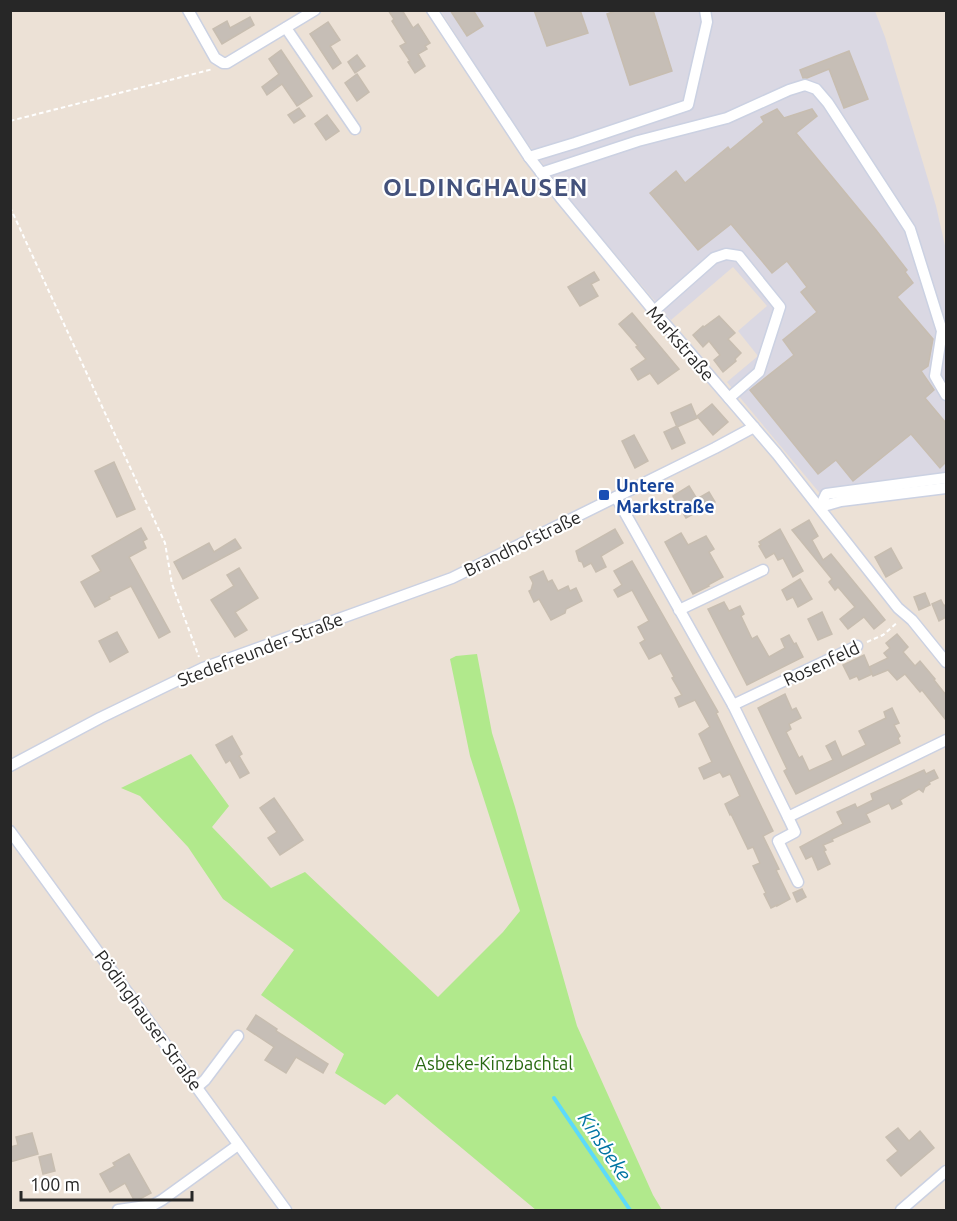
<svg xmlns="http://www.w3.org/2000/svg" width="957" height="1221" font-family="Ubuntu,sans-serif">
	<rect width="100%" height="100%" fill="#ece1d6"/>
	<polygon fill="#dad8e3" points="441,11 875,11 885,37 936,206 946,250 946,484 823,497 727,382 758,356 738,331 767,306 733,267 671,320 569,199 526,141 495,96"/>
	<polygon fill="#b1e98c" points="477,654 492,733 515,807 577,1026 653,1195 662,1210 536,1210 397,1094 385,1105 335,1073 344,1054 261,995 294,950 223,899 188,847 140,796 121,788 191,754 229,806 212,827 271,888 305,872 438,997 503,932 520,911 470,756 450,659 456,656"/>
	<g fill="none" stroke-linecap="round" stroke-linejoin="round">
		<polyline stroke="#5cdafb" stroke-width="4" points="554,1098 630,1210"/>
	</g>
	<g fill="#c6beb6" stroke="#c7bdb0" stroke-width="1.5">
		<polygon points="388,10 402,10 413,28 418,24 430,43 425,46 427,49 418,54 425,66 415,73 408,62 410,61 400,46 406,43 392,21 394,19"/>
		<polygon points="450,10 473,10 483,26 467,36"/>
		<polygon points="534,10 580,10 588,33 547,46"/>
		<polygon points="618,10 653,10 672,71 630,85 607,14"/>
		<polygon points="250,17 254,25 222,44 213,29 227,21 230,28"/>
		<polygon points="328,22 340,40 330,46 341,63 333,69 310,34"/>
		<polygon points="281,50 312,96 297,106 282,84 267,95 262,87 279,74 269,59"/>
		<polygon points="849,51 868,99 844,108 829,69 807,78 803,78 800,70"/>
		<polygon points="357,55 365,66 355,73 348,62"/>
		<polygon points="357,74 369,92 357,101 345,83"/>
		<polygon points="299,108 305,116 294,123 288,115"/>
		<polygon points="777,109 784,118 812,109 817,116 796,133 876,230 907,270 905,272 913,283 897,297 933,339 928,366 921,371 934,390 925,398 946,423 946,462 940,468 911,434 853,481 836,460 818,474 750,390 794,355 783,340 817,312 801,292 807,287 787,261 772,273 731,224 698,250 650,193 676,171 685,183 728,147 730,150 764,122 761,117"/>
		<polygon points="327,115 339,131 326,140 315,124"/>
		<polygon points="594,272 599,280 591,284 598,296 580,306 568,287"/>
		<polygon points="632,313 679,369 658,384 650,373 638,380 631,369 646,359 636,347 638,346 619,324"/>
		<polygon points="719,316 735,333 728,339 741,353 735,359 736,361 723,372 714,360 720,355 709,341 703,347 693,335 703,326 704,327"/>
		<polygon points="691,404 697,418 677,427 671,413"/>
		<polygon points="712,404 728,422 713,435 697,416"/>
		<polygon points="677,426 685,443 672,449 664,432"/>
		<polygon points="634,435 648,461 635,468 622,441"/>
		<polygon points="114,462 135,509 117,517 95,471"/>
		<polygon points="689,486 697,499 709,492 715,502 686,518 673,496"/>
		<polygon points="809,520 818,536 812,540 823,560 831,554 885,620 874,629 864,617 848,629 840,619 855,607 838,587 835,590 829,582 832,579 792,530"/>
		<polygon points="141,528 147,539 143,541 146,548 129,557 170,632 159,638 131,586 109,597 110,599 95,607 81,582 101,571 92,556"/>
		<polygon points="615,529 623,543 601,556 606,567 596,572 591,563 584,567 582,562 579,561 576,551"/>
		<polygon points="780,529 803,571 793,577 783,558 778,560 774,553 766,558 759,546 761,545 759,542"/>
		<polygon points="681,533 688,545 706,536 714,549 709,552 723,577 708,585 709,586 693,594 665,542"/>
		<polygon points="235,539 241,548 183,579 174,562 209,543 214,552"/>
		<polygon points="891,548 902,568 886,577 875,557"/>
		<polygon points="632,561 718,712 716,713 773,831 763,836 779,869 776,870 790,899 777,906 777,905 771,908 764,894 766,893 753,866 760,863 753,847 748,849 731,814 730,815 725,804 740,796 730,774 723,777 720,772 704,779 699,768 712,762 699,734 710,727 695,700 679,707 675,698 682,695 672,678 674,677 661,653 649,659 640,643 645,640 638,627 649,621 632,590 618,597 614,590 622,585 614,571"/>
		<polygon points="239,568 258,598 235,612 247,630 235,637 211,600 234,586 227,575"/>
		<polygon points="543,571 548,582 552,580 558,591 568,586 570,591 576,588 582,601 566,609 565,613 551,620 539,599 534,602 529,591 531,590 533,583 530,577"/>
		<polygon points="800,579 812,599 798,607 793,597 787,600 782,590"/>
		<polygon points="925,593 930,605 919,610 914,597"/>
		<polygon points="941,600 944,606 946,604 946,617 939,621 932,604"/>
		<polygon points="724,602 729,611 740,606 744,614 741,616 752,639 757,636 769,657 785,648 781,639 789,635 794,644 796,643 803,657 747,685 708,609"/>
		<polygon points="822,612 832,634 818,640 808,619"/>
		<polygon points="117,632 128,652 110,662 99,641"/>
		<polygon points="897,634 908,647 903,652 915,666 920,661 935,679 934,680 946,695 946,720 922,690 920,692 905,674 897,680 888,670 873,676 869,667 888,658 884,653 890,648 886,643"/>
		<polygon points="864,655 872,674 859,680 857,676 850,679 843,665"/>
		<polygon points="785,694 792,710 796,708 801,718 789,724 791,729 786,732 799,758 802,756 809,771 833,760 826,746 835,741 842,757 866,745 859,731 886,718 884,712 892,708 899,723 894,725 900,736 898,738 900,743 796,794 784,771 787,769 758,708"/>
		<polygon points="232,736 242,754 239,756 249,773 240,778 230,760 226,763 216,745"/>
		<polygon points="924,770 926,774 934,770 938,778 929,782 930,784 925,787 923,792 919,789 900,800 902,804 892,809 889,803 866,814 870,822 832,839 833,841 823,845 826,850 824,851 830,864 818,870 812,856 806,859 800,847 843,824 837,812 855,804 857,808 873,800 871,794"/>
		<polygon points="274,798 303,840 280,855 268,838 277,832 260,808"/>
		<polygon points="802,889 806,897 797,902 793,893"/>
		<polygon points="256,1015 277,1029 276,1031 328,1064 323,1073 296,1057 286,1073 265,1060 274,1047 247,1029"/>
		<polygon points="898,1128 909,1141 920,1131 934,1148 901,1176 887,1160 898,1151 886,1137"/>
		<polygon points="32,1133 38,1154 10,1162 10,1147 18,1145 16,1137"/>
		<polygon points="51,1154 55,1171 43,1174 39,1157"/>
		<polygon points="129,1154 151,1193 138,1200 134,1200 125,1183 110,1192 100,1174 115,1166 113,1163"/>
	</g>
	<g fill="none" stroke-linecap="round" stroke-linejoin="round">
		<g stroke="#cbd1e2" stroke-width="13">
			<g id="minor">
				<polyline points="188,10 215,58 223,63 227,63 315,10"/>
				<polyline points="432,10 529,157 560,197 654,311 777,454 898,608 912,620 946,662"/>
				<polyline points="286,28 355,129"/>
				<polyline points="529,157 575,143 688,105 707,22 705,10"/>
				<polyline points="541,173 638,141 727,118 789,90 805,85 816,89 828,103 910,229 942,331 935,376 946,395"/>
				<polyline points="654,311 714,258 726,254 739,256 780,307 759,372 729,398"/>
				<polyline points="616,497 733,705 788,817 946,740"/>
				<polyline points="820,507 826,494 946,478"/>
				<polyline points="820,507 841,501 946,488"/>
				<polyline points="679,610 763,570"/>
				<polyline points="733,705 857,646"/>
				<polyline points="10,766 100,718 203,668 452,578 715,448 754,427"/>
				<polyline points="788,817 795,832 778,841 798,882"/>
				<polyline points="10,831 286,1210"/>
				<polyline points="197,1087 205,1080 238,1036"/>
				<polyline points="118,1210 153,1205 162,1200 238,1145"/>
				<polyline points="901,1210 946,1171"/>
			</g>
		</g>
		<g stroke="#fff" stroke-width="2" stroke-dasharray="4.5 3" stroke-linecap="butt">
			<polyline points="10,121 213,69"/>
			<polyline points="10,207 165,543 172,584 199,657"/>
			<polyline points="867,642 883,635 898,622"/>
		</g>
		<use href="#minor" stroke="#fff" stroke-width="10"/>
	</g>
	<rect fill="#1a4fb4" stroke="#fff" stroke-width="2" x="598" y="489" width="12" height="12" rx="3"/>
	<g text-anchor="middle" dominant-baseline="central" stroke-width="4.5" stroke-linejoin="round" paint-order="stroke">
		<g font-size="18" fill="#272727" stroke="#fff">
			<text transform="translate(681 343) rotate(49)">Markstraße</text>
			<text transform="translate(522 543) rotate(-26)">Brandhofstraße</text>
			<text transform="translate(260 649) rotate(-21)">Stedefreunder Straße</text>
			<text transform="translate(821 663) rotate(-25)">Rosenfeld</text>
			<text transform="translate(149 1020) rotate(54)">Pödinghauser Straße</text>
		</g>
		<g font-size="18" font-weight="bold" fill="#164399" stroke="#fff" text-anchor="start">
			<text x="616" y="485">Untere<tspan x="616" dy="21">Markstraße</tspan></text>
		</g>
		<g font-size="18" fill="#296912" stroke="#fff">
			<text x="494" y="1063">Asbeke-Kinzbachtal</text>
		</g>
		<g font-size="20" font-style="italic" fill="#0074a2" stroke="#fff">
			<text transform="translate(605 1146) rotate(56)">Kinsbeke</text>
		</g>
		<g font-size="24" font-weight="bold" letter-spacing="1.5" fill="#43517b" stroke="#fff">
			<text x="486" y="187">OLDINGHAUSEN</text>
		</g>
	</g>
	<rect width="957" height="1221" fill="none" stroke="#272727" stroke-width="24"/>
	<path d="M21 1191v9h171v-9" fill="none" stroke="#272727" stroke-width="3"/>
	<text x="30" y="1191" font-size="18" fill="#272727" stroke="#ffffff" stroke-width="4.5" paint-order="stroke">100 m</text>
</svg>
